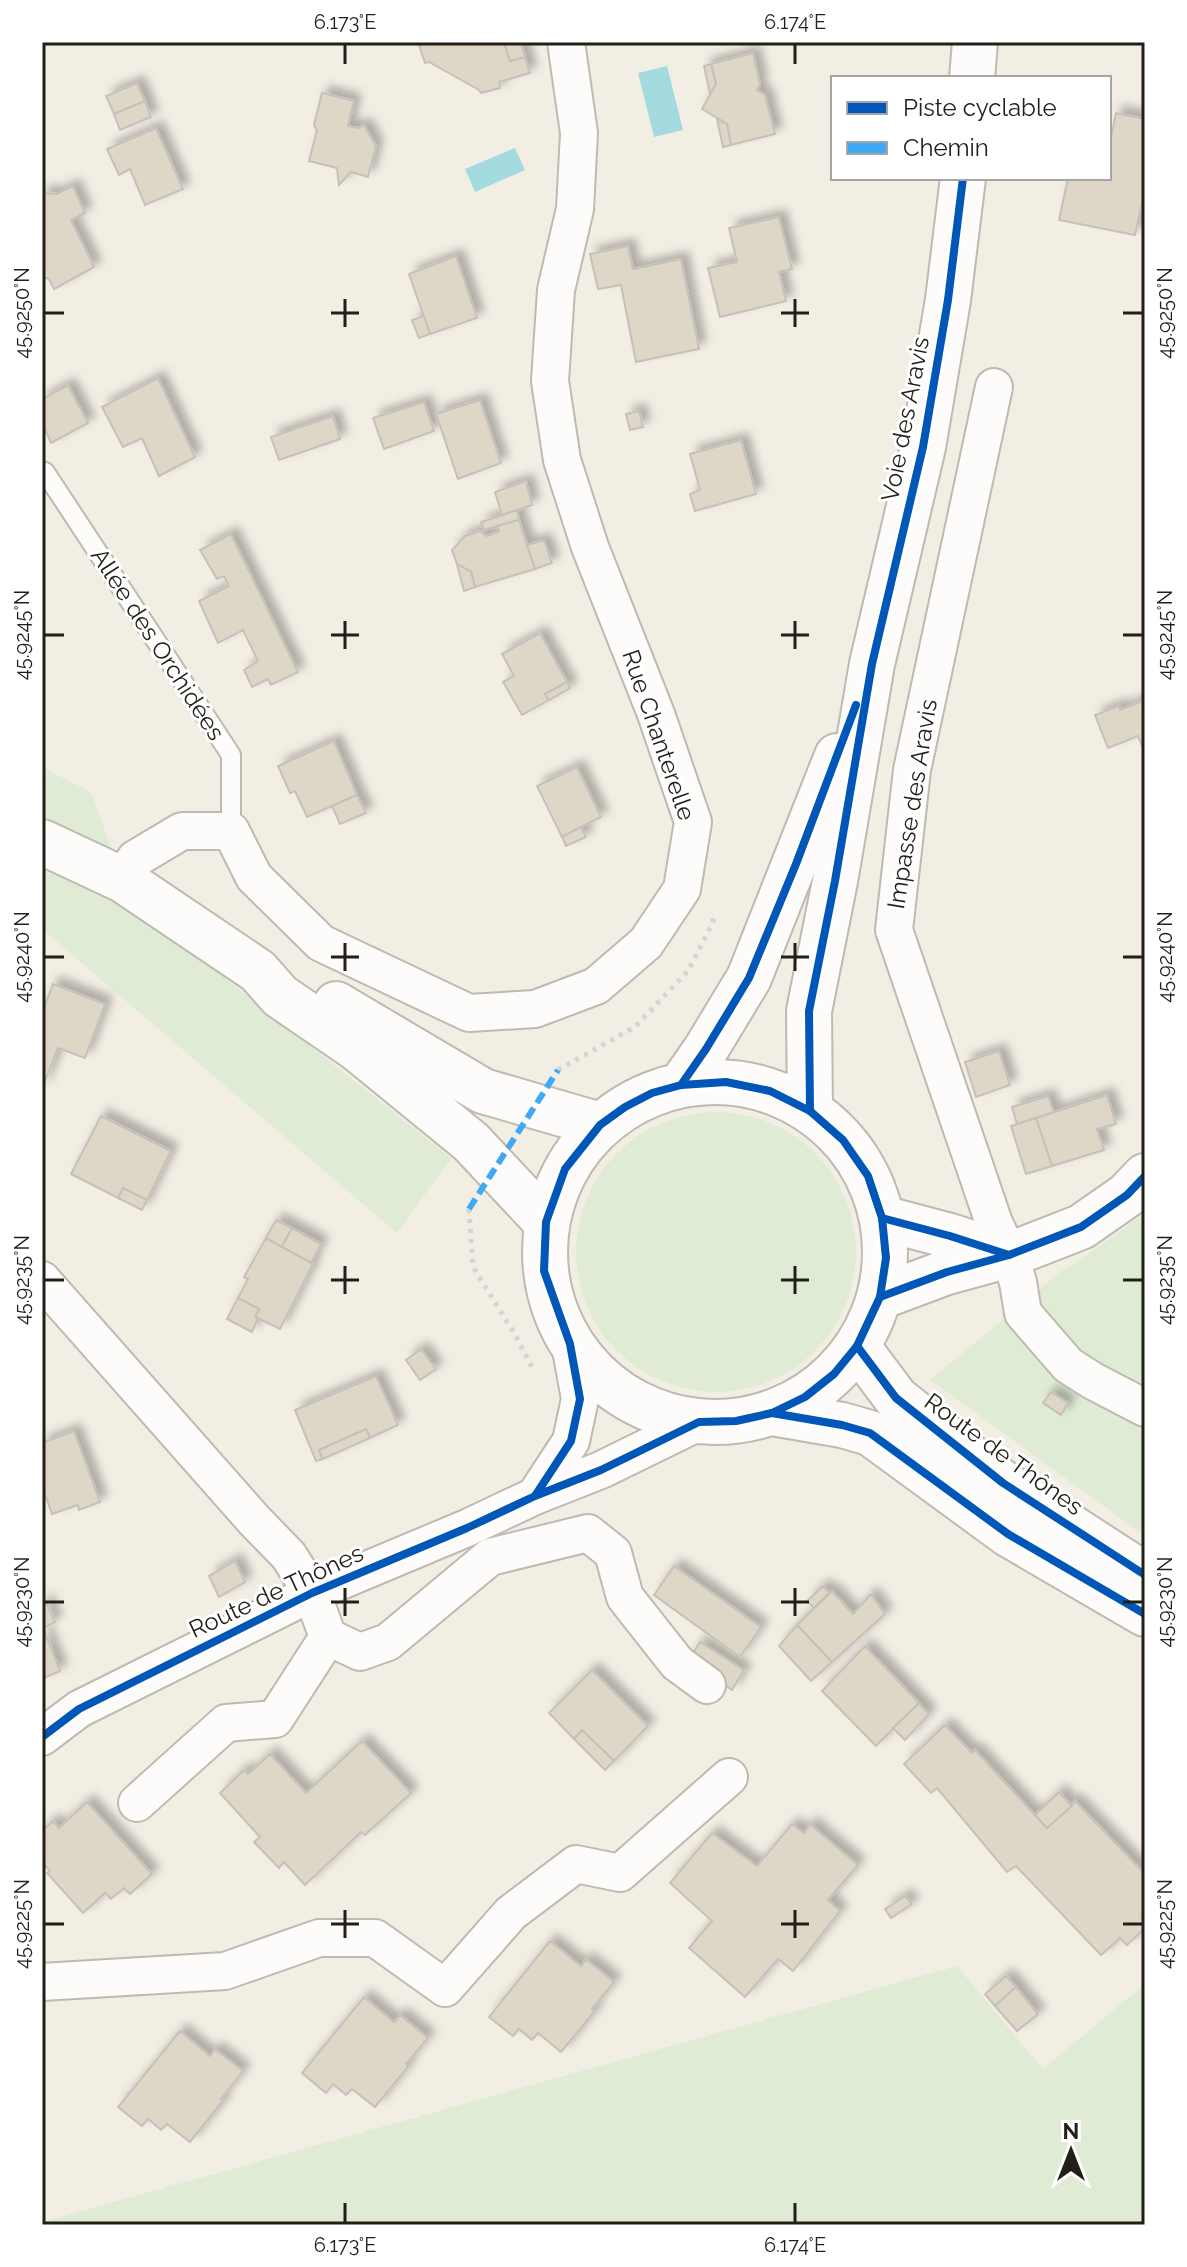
<svg xmlns="http://www.w3.org/2000/svg" width="1187" height="2267" font-family="Raleway,sans-serif">
	<defs>
		<filter id="shadow"><feDropShadow dx="7" dy="-7" stdDeviation="4" flood-color="#0004"/></filter>
	</defs>
	<rect width="100%" height="100%" fill="#f2eee4"/>
	<g fill="#dfebd5">
		<polygon points="42,767 91,792 132,904 451,1158 397,1233 42,929"/>
		<circle cx="716" cy="1252" r="140"/>
		<polygon points="1145,1213 1145,1536 930,1380 1060,1272 1073,1265"/>
		<polygon points="957,1966 1043,2069 1145,1984 1145,2225 42,2225 42,2222"/>
	</g>
	<g fill="#a4dbe0">
		<polygon points="667,66 683,130 654,137 638,73"/>
		<polygon points="515,148 525,170 475,192 465,169"/>
	</g>
	<g fill="#ded7c7" stroke="#c5c1ba" stroke-width="2" filter="url(#shadow)">
		<polygon points="418,42 504,42 510,61 525,57 530,73 499,82 500,88 481,93 479,90 429,62 425,63"/>
		<polygon points="504,42 521,42 525,57 510,61"/>
		<polygon points="753,53 760,84 757,90 765,95 775,134 731,145 727,124 702,109 716,84 711,64"/>
		<polygon points="711,64 716,84 710,94 704,66"/>
		<polygon points="137,83 145,101 114,114 106,96"/>
		<polygon points="322,93 354,101 348,126 358,128 364,125 376,146 368,177 351,172 339,185 337,168 309,161 317,130 314,125"/>
		<polygon points="145,101 151,117 120,130 114,114"/>
		<polygon points="1116,113 1145,119 1145,189 1135,235 1059,220 1068,178 1109,178 1109,147"/>
		<polygon points="717,119 727,124 731,145 723,147"/>
		<polygon points="156,128 183,189 145,205 130,169 119,175 107,149"/>
		<polygon points="73,186 85,213 71,220 94,267 54,289 49,279 42,276 42,193 57,194"/>
		<polygon points="779,217 792,269 779,272 786,301 720,317 708,268 737,262 729,228"/>
		<polygon points="628,246 633,269 681,259 699,349 636,362 621,285 598,289 590,254"/>
		<polygon points="456,256 477,318 430,334 409,274"/>
		<polygon points="424,316 430,334 419,338 412,320"/>
		<polygon points="158,378 195,457 159,476 142,438 123,447 102,407"/>
		<polygon points="68,385 88,423 51,443 42,422 42,399"/>
		<polygon points="480,400 501,463 458,479 436,414"/>
		<polygon points="424,402 434,431 384,449 373,418"/>
		<polygon points="639,411 643,427 630,430 626,414"/>
		<polygon points="333,416 340,439 279,460 271,437"/>
		<polygon points="741,440 756,494 695,511 690,494 700,490 690,454"/>
		<polygon points="526,481 532,505 502,515 495,492"/>
		<polygon points="517,510 519,520 484,530 481,522"/>
		<polygon points="519,520 535,569 475,587 471,572 457,564 452,550 465,536 480,531 487,536 499,531 497,526"/>
		<polygon points="231,534 298,672 271,685 268,679 252,687 244,670 258,661 243,630 218,643 199,601 229,586 224,576 217,579 200,550"/>
		<polygon points="544,540 552,563 535,569 527,545"/>
		<polygon points="457,564 471,572 475,587 464,591"/>
		<polygon points="540,633 567,682 545,694 549,700 522,715 503,682 514,676 502,654"/>
		<polygon points="567,682 570,688 549,700 545,694"/>
		<polygon points="1145,700 1145,753 1138,736 1108,748 1095,715 1119,706 1120,710"/>
		<polygon points="334,741 357,795 307,817 295,791 290,793 278,766"/>
		<polygon points="577,767 601,817 562,837 537,786"/>
		<polygon points="357,795 366,813 340,824 332,806"/>
		<polygon points="581,827 586,837 566,846 562,837"/>
		<polygon points="53,984 105,1004 85,1058 58,1048 42,1089 42,1013"/>
		<polygon points="999,1051 1010,1085 976,1097 965,1062"/>
		<polygon points="1107,1095 1116,1124 1097,1129 1104,1150 1052,1166 1036,1118"/>
		<polygon points="1048,1096 1054,1112 1017,1124 1012,1107"/>
		<polygon points="101,1116 171,1151 147,1200 123,1188 118,1198 71,1174"/>
		<polygon points="1036,1118 1052,1166 1026,1174 1011,1126"/>
		<polygon points="123,1188 147,1200 142,1210 118,1198"/>
		<polygon points="276,1220 292,1228 282,1247 266,1238"/>
		<polygon points="292,1228 321,1244 311,1263 282,1247"/>
		<polygon points="266,1238 313,1264 280,1329 255,1317 259,1309 238,1298 248,1279 244,1277"/>
		<polygon points="238,1298 259,1309 255,1317 258,1318 252,1332 227,1319"/>
		<polygon points="421,1349 436,1369 420,1380 406,1360"/>
		<polygon points="376,1376 398,1425 370,1438 366,1429 319,1450 323,1459 316,1461 295,1410"/>
		<polygon points="1051,1392 1068,1403 1061,1415 1043,1403"/>
		<polygon points="366,1429 370,1438 323,1459 319,1450"/>
		<polygon points="74,1431 100,1502 79,1510 78,1505 52,1514 42,1486 42,1443"/>
		<polygon points="235,1561 245,1582 219,1597 209,1576"/>
		<polygon points="674,1566 761,1627 740,1657 654,1595"/>
		<polygon points="823,1586 829,1593 814,1608 807,1601"/>
		<polygon points="832,1591 853,1614 871,1594 885,1614 832,1662 797,1625"/>
		<polygon points="46,1602 55,1622 43,1628 60,1671 42,1679 42,1603"/>
		<polygon points="797,1625 832,1662 811,1681 779,1646"/>
		<polygon points="700,1642 744,1670 732,1690 689,1660"/>
		<polygon points="865,1646 919,1703 876,1746 822,1691"/>
		<polygon points="592,1670 648,1726 614,1761 582,1730 574,1739 549,1713"/>
		<polygon points="919,1703 929,1714 905,1740 893,1728"/>
		<polygon points="945,1725 972,1753 975,1750 1047,1828 1075,1801 1145,1874 1145,1913 1141,1917 1145,1922 1145,1928 1127,1945 1120,1938 1101,1955 1016,1866 1007,1872 937,1788 931,1793 904,1764"/>
		<polygon points="582,1730 614,1761 605,1770 574,1739"/>
		<polygon points="362,1741 411,1793 365,1835 361,1832 305,1885 284,1862 279,1868 254,1842 260,1837 220,1793 244,1770 248,1774 270,1754 306,1793"/>
		<polygon points="1059,1792 1072,1806 1047,1828 1035,1815"/>
		<polygon points="87,1802 152,1874 130,1894 124,1888 111,1899 105,1893 83,1913 47,1873 50,1871 42,1862 42,1831 53,1821 59,1828"/>
		<polygon points="792,1824 804,1833 810,1824 858,1865 828,1900 840,1911 793,1971 778,1959 745,1997 689,1948 712,1921 670,1883 712,1833 757,1866"/>
		<polygon points="905,1896 912,1904 891,1918 885,1909"/>
		<polygon points="550,1941 581,1966 586,1959 614,1982 592,2009 595,2011 561,2052 538,2033 532,2040 519,2029 513,2036 489,2017"/>
		<polygon points="1006,1976 1016,1987 995,2006 985,1994"/>
		<polygon points="1016,1987 1038,2014 1017,2031 995,2006"/>
		<polygon points="364,1997 394,2022 400,2015 428,2038 406,2064 408,2067 375,2107 352,2089 346,2095 333,2084 326,2093 302,2073"/>
		<polygon points="180,2031 210,2056 215,2049 243,2071 221,2099 223,2101 190,2142 167,2124 161,2130 148,2119 142,2126 118,2107"/>
	</g>
	<g fill="none" stroke-linecap="round" stroke-linejoin="round">
		<g stroke="#bdbab2" stroke-width="22">
			<polyline id="service" points="42,471 45,472 231,755 231,831"/>
		</g>
		<g stroke="#bdbab2" stroke-width="40">
			<g id="minor">
				<polyline points="994,387 912,770 894,930 994,1223 1009,1255 1018,1282 1023,1313 1068,1365 1093,1381 1145,1408"/>
				<polyline points="123,880 135,859 182,831 231,831 254,877 321,943 469,1013 535,1009 596,986 646,943 682,889 693,822 656,714 590,547 562,460 550,381 556,290 575,209 579,133 566,42"/>
				<polyline points="42,1280 254,1520 289,1556 312,1593 328,1637 360,1652 388,1642 490,1557 588,1533 613,1553 625,1597 677,1663 707,1685"/>
				<polyline points="535,1496 571,1441 580,1399 570,1344"/>
				<polyline points="42,1737 79,1709 312,1593 467,1528 535,1496 601,1470 699,1422"/>
				<polyline points="137,1803 226,1723 275,1719 328,1637"/>
				<polyline points="42,1982 225,1971 319,1938 375,1938 445,1988 511,1913 576,1864 620,1873 729,1777"/>
			</g>
		</g>
		<g stroke="#bdbab2" stroke-width="48">
			<g id="secondary">
				<polyline points="42,842 123,880 258,971 280,996 356,1048 471,1142 546,1222"/>
				<polyline points="336,1004 483,1091 600,1125"/>
				<polyline points="882,1218 950,1236 1009,1255"/>
				<polyline points="880,1297 947,1272 1009,1255 1081,1227 1127,1195 1145,1176"/>
			</g>
		</g>
		<g stroke="#bdbab2" stroke-width="48">
			<g id="primary">
				<circle cx="715" cy="1252" r="170"/>
				<polyline points="857,1346 896,1398 1003,1483 1145,1575"/>
				<polyline points="772,1413 842,1425 870,1433 1008,1534 1145,1614"/>
			</g>
		</g>
		<g stroke="#bdbab2" stroke-width="48">
			<g id="trunk">
				<polyline points="972,78 975,42"/>
				<polyline points="681,1085 706,1049 749,978 837,756"/>
				<polyline points="810,1111 809,1011 835,881 872,664 923,447 948,300 963,178"/>
			</g>
		</g>
		<g stroke="#d6d4d1" stroke-width="5" stroke-dasharray="4 6" stroke-linecap="butt">
			<polyline points="558,1070 635,1027 688,971 713,922 712,914"/>
			<polyline points="469,1209 473,1267 514,1333 534,1371"/>
		</g>
		<use href="#service" stroke="#fdfcfb" stroke-width="18"/>
		<use href="#minor" stroke="#fdfcfb" stroke-width="36"/>
		<use href="#secondary" stroke="#fdfcfb" stroke-width="44"/>
		<use href="#primary" stroke="#fdfcfb" stroke-width="44"/>
		<use href="#trunk" stroke="#fdfcfb" stroke-width="44"/>
		<polyline stroke="#3fa9f5" stroke-width="6" stroke-dasharray="12 6" stroke-linecap="butt" points="469,1209 558,1070"/>
		<g stroke="#fff" stroke-width="13">
			<g id="cycleway">
				<polyline points="681,1085 706,1049 749,978 796,864 856,705"/>
				<polyline points="810,1111 809,1011 835,881 872,664 923,447 948,300 963,178"/>
				<polyline points="882,1218 950,1236 1009,1255"/>
				<polyline points="880,1297 947,1272 1009,1255 1081,1227 1127,1195 1145,1176"/>
				<polyline points="857,1346 896,1398 1003,1483 1145,1575"/>
				<polyline points="772,1413 842,1425 870,1433 1008,1534 1145,1614"/>
				<polyline points="42,1737 79,1709 312,1593 467,1528 535,1496 601,1470 699,1422 736,1421 772,1413 805,1397 834,1374 857,1346 880,1297 886,1258 882,1218 868,1176 843,1140 810,1111 770,1091 726,1082 681,1085 652,1093 625,1107 600,1125 565,1169 546,1222 544,1271 570,1344 580,1399 571,1441 535,1496"/>
			</g>
		</g>
		<use href="#cycleway" stroke="#0057b8" stroke-width="8"/>
	</g>
	<path fill="none" stroke="#221f19" stroke-width="3" d="M345 44V64M795 44V64M345 299V327M795 299V327M44 313H64M331 313H359M781 313H809M1123 313H1143M345 621V649M795 621V649M44 635H64M331 635H359M781 635H809M1123 635H1143M345 943V971M795 943V971M44 957H64M331 957H359M781 957H809M1123 957H1143M345 1266V1294M795 1266V1294M44 1280H64M331 1280H359M781 1280H809M1123 1280H1143M345 1588V1616M795 1588V1616M44 1602H64M331 1602H359M781 1602H809M1123 1602H1143M345 1910V1938M795 1910V1938M44 1924H64M331 1924H359M781 1924H809M1123 1924H1143M345 2203V2223M795 2203V2223"/>
	<g text-anchor="middle" dominant-baseline="central" stroke-width="6" stroke-linejoin="round" paint-order="stroke">
		<g font-size="24" fill="#221f19" stroke="#fff">
			<text transform="translate(905 419) rotate(-79)">Voie des Aravis</text>
			<text transform="translate(158 644) rotate(57)">Allée des Orchidées</text>
			<text transform="translate(659 735) rotate(71)">Rue Chanterelle</text>
			<text transform="translate(912 804) rotate(-81)">Impasse des Aravis</text>
			<text transform="translate(1004 1454) rotate(36)">Route de Thônes</text>
			<text transform="translate(276 1591) rotate(-25)">Route de Thônes</text>
		</g>
	</g>
	<rect width="1187" height="2267" fill="none" stroke="#ffffff" stroke-width="88"/>
	<rect x="831" y="76" width="280" height="104" fill="#ffffff" stroke="#a7a5a3" stroke-width="2"/>
	<rect x="847" y="102" width="40" height="12" fill="#0057b8" stroke="#a7a5a3" stroke-width="2"/>
	<text x="903" y="116" font-size="24" fill="#221f19">Piste cyclable</text>
	<rect x="847" y="142" width="40" height="12" fill="#3fa9f5" stroke="#a7a5a3" stroke-width="2"/>
	<text x="903" y="156" font-size="24" fill="#221f19">Chemin</text>
	<g transform="translate(1071 2151)" stroke="#ffffff" stroke-width="6" paint-order="stroke">
	<path d="M0-6L14 30L0 20L-14 30Z" fill="#221f19"/>
	<text y="-12" font-size="22" font-weight="bold" text-anchor="middle" fill="#221f19">N</text>
	</g>
	<rect x="44" y="44" width="1099" height="2179" fill="none" stroke="#221f19" stroke-width="3"/>
	<g font-size="20" text-anchor="middle" fill="#221f19">
		<text x="345" y="29">6.173°E</text>
		<text x="795" y="29">6.174°E</text>
		<text transform="translate(22 313) rotate(-90)" y="7">45.9250°N</text>
		<text transform="translate(1165 313) rotate(-90)" y="7">45.9250°N</text>
		<text transform="translate(22 635) rotate(-90)" y="7">45.9245°N</text>
		<text transform="translate(1165 635) rotate(-90)" y="7">45.9245°N</text>
		<text transform="translate(22 957) rotate(-90)" y="7">45.9240°N</text>
		<text transform="translate(1165 957) rotate(-90)" y="7">45.9240°N</text>
		<text transform="translate(22 1280) rotate(-90)" y="7">45.9235°N</text>
		<text transform="translate(1165 1280) rotate(-90)" y="7">45.9235°N</text>
		<text transform="translate(22 1602) rotate(-90)" y="7">45.9230°N</text>
		<text transform="translate(1165 1602) rotate(-90)" y="7">45.9230°N</text>
		<text transform="translate(22 1924) rotate(-90)" y="7">45.9225°N</text>
		<text transform="translate(1165 1924) rotate(-90)" y="7">45.9225°N</text>
		<text x="345" y="2252">6.173°E</text>
		<text x="795" y="2252">6.174°E</text>
	</g>
</svg>
